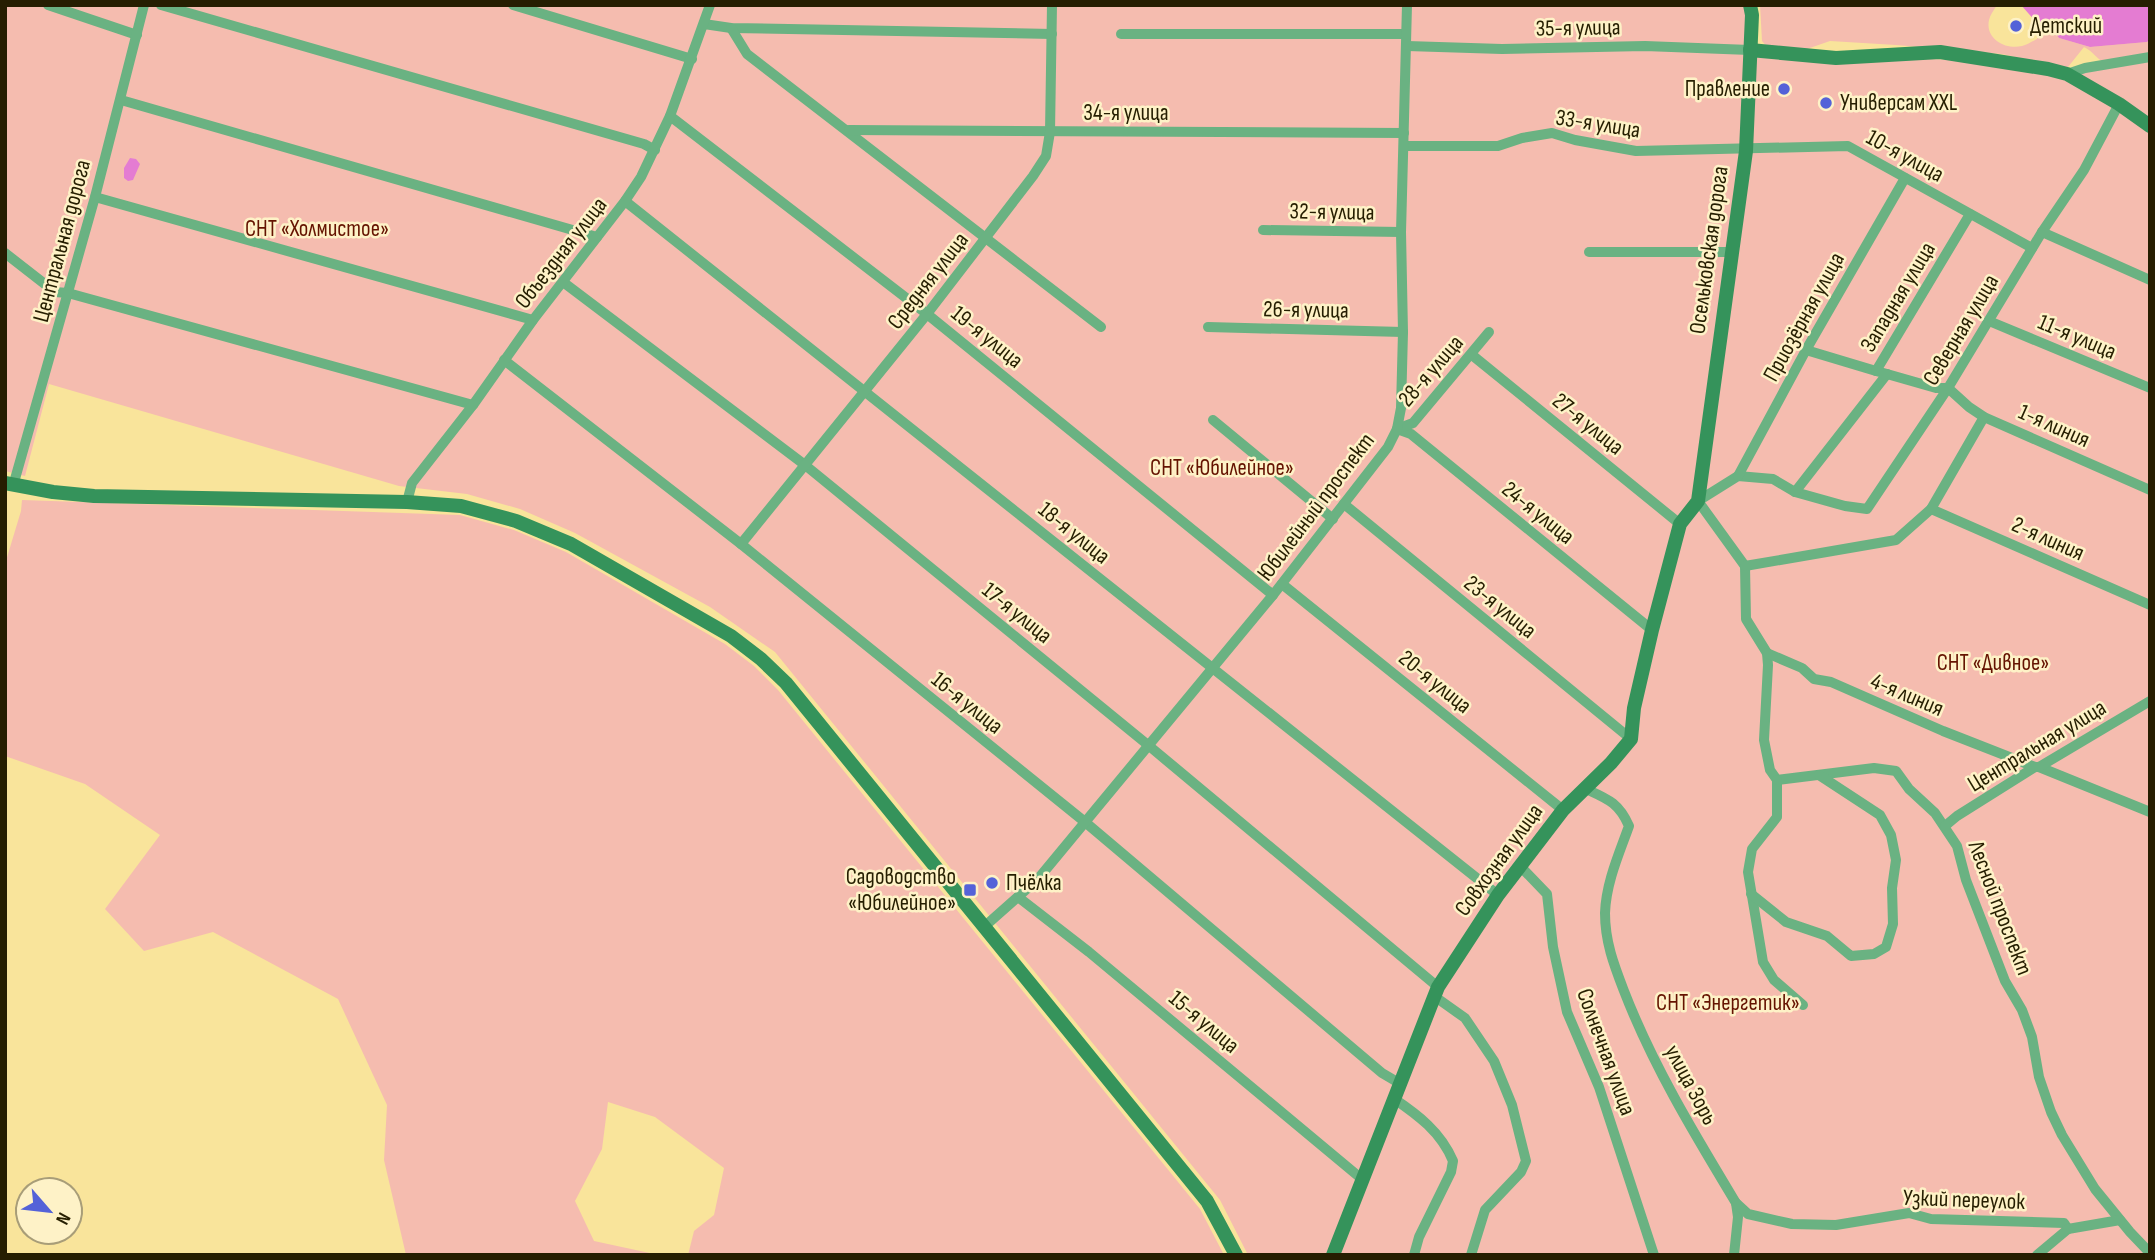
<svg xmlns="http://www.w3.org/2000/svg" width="2155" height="1260" font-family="'Sofia Sans Condensed',sans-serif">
	<rect width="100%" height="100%" fill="#f9e49b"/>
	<g fill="#f5bcaf">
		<path d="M5 5H1750V50L2014 63 2067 74 2107 64C2096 59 2094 52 2084 47L2068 67 2064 68 2002 54 1896 45 1830 41 1804 50 1768 48 1762 41 1760 5H1997C1994 10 1990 15 1989 20 1985 39 2006 50 2022 46 2027 45 2033 41 2037 39L2043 24H2048L2059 38 2090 47 2147 42 2150 39V488L1984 421 2150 491V1255H1248L1220 1200 775 652 710 607 575 533 520 509 467 494 399 486 49 384 25 476 5 471Z"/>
		<polygon points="22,500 460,515 514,530 566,552 725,644 754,666 778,690 1200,1209 1224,1255 688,1255 694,1231 714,1215 724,1168 655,1117 608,1102 602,1149 575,1201 594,1241 659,1255 406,1255 384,1160 387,1105 338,999 213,932 144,951 105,909 160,835 85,784 5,756 5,564 21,511"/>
	</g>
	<g fill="#e47cd2">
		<polygon points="2021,5 2150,5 2150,39 2147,42 2090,47 2059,38 2048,24 2037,23"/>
		<polygon points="130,158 136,159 140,164 133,180 128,181 124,178 124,168"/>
	</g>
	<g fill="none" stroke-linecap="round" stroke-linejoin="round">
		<g stroke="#6ab282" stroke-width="10">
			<polyline points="48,5 137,35"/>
			<polyline points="161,5 644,144 655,150"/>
			<polyline points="513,5 692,59"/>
			<polyline points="704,24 731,28 1052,34"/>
			<polyline points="731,28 747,54 1101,327"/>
			<polyline points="1121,34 1406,34"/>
			<polyline points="1407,46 1502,49 1645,46 1750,50"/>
			<polyline points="2067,74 2085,68 2150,57"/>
			<polyline points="121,100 597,237"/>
			<polyline points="2119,104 2084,170 2042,232 1948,388 1867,509 1845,506 1795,492 1773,479 1738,476 1698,501 1745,566 1746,619 1767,653 1768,665 1764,740 1770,770 1777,780 1874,768 1896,771 1909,789 1935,813 1957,846 1966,880 2005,981 2022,1010 2032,1037 2039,1077 2051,1112 2062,1135 2095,1189 2130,1232 2150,1253"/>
			<polyline points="670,116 927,314 1273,595"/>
			<polyline points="849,130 1404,133"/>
			<polyline points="1404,146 1498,146 1522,138 1552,133 1575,140 1636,151 1848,146 2032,248"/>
			<polyline points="95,197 533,320"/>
			<polyline points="625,201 1498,895"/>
			<polyline points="1263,230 1401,232"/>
			<polyline points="2042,232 2150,280"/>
			<polyline points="1589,252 1731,252"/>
			<polyline points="5,253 55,292 68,293 473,405"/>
			<polyline points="563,282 805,465 1148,745 1438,987"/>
			<polyline points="1989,321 2150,388"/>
			<polyline points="1208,327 1403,332"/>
			<polyline points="1806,350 1876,371"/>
			<polyline points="1472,355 1680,524"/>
			<polyline points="504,360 741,544 1085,822 1382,1073 1399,1083"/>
			<polyline points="1887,374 1936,388 1948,388 1969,407 1984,417 2150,490"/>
			<polyline points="1213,420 1333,519"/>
			<polyline points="1397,429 1411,434 1652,630"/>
			<polyline points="1397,429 1413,423 1489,332"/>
			<polyline points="1738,476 1806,350 1905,178"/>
			<polyline points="13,486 95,197 144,5"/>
			<polyline points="1795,492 1887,374 1876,371 1970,214"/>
			<polyline points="407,502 412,483 473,405 533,320 625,201 641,177 670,116 710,5"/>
			<polyline points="1344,504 1631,739"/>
			<polyline points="1931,509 2150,605"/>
			<polyline points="741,544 927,314 1033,176 1046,156 1050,132 1052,5"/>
			<polyline points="1745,566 1896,540 1931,509 1984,417"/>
			<polyline points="1282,584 1563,810"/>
			<polyline points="1767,653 1802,668 1814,679 1831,682 1943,731 2035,767"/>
			<polyline points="2039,767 2150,812"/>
			<polyline points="1777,780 1777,817 1752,849 1748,872 1763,962 1774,980 1803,1005"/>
			<path d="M1586 789C1608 799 1619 803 1629 826 1619 854 1606 883 1605 913 1605 942 1614 965 1624 991 1653 1066 1695 1135 1736 1203L1738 1217 1734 1255"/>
			<polyline points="1945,826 1957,816 2035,767 2039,767 2150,701"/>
			<polyline points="1521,867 1547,894 1553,947 1567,1012 1599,1087 1654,1255"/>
			<polyline points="1751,894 1786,922 1827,936 1851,956 1874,954 1886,947 1893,924 1892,888 1896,860 1891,835 1880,815 1819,775"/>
			<polyline points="1018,897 1089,952 1363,1180"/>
			<polyline points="985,926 1038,879 1273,595 1388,447 1397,429 1401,408 1403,332 1401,232 1407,5"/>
			<polyline points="1434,996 1465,1018 1494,1061 1512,1105 1526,1161 1521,1172 1485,1210 1471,1255"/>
			<path d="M1393 1098C1418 1115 1441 1132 1453 1161L1451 1172 1419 1237 1414 1255"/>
			<polyline points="1736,1203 1748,1214 1792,1224 1836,1225 1909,1213 1931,1219 2064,1223 2068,1229"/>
			<polyline points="2037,1255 2068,1229 2120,1220"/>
		</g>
		<g stroke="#35935b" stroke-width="14">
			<polyline points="1750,50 1836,58 1940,52 2048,69 2067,74 2119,104 2150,126"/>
			<polyline points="5,483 53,492 94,496 407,502 461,506 516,521 571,544 731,636 761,659 786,683 1207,1201 1236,1255"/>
			<polyline points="1333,1255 1438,987 1498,895 1563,810 1611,763 1631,739 1634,708 1652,630 1680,524 1698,501 1746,151 1752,15 1750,5"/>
		</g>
	</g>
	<g fill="#5462d8" stroke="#fef2c7" stroke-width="2.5">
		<circle cx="2016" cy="26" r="7"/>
		<circle cx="1784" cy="89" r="7"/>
		<circle cx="1826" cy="103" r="7"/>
		<circle cx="992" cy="883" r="7"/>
		<rect x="963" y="883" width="14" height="14" rx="3.5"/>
	</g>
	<g text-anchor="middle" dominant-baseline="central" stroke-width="5" stroke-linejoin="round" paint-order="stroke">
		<g font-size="23" fill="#261e01" stroke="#fef2c7" text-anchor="start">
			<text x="2030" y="26">Детский</text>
			<text x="1770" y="89" text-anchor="end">Правление</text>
			<text x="1840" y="103">Универсам XXL</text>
			<text x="956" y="877" text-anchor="end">Садоводство<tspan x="956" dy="26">«Юбилейное»</tspan></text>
			<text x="1006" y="883">Пчёлка</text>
		</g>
		<g font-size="23" fill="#261e01" stroke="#fef2c7">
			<text transform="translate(1578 28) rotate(-1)">35-я улица</text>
			<text x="1126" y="113">34-я улица</text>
			<text transform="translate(1598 124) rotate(9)">33-я улица</text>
			<text transform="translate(1905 156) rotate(29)">10-я улица</text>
			<text transform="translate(1332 212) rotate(1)">32-я улица</text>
			<text transform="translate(62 241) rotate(-75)">Центральная дорога</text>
			<text transform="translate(1709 250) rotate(-82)">Осельковская дорога</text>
			<text transform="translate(561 253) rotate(-52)">Объездная улица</text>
			<text transform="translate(928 281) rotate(-52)">Средняя улица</text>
			<text transform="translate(1898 297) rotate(-59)">Западная улица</text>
			<text transform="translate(1306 310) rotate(1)">26-я улица</text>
			<text transform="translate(1804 317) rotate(-61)">Приозёрная улица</text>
			<text transform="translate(1961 330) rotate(-59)">Северная улица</text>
			<text transform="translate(987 337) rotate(39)">19-я улица</text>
			<text transform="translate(2077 337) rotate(23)">11-я улица</text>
			<text transform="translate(1431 371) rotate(-49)">28-я улица</text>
			<text transform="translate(1588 424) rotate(39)">27-я улица</text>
			<text transform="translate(2054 426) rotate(24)">1-я линия</text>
			<text transform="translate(1316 507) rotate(-53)">Юбилейный проспект</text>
			<text transform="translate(1538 513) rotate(39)">24-я улица</text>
			<text transform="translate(1074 533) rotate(39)">18-я улица</text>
			<text transform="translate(2048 539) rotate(24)">2-я линия</text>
			<text transform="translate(1500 607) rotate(39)">23-я улица</text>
			<text transform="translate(1017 613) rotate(39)">17-я улица</text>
			<text transform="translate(1435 682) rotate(39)">20-я улица</text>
			<text transform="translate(1907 695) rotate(23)">4-я линия</text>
			<text transform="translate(967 703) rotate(39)">16-я улица</text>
			<text transform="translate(2037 746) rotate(-31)">Центральная улица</text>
			<text transform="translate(1499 860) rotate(-54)">Совхозная улица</text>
			<text transform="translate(2000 908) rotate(69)">Лесной проспект</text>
			<text transform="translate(1204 1022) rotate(40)">15-я улица</text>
			<text transform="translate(1606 1052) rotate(70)">Солнечная улица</text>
			<text transform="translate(1691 1085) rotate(62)">улица Зорь</text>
			<text transform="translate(1964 1200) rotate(2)">Узкий переулок</text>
		</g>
		<g font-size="23" fill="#651301" stroke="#fef2c7">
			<text x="317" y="229">СНТ «Холмистое»</text>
			<text x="1222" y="468">СНТ «Юбилейное»</text>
			<text x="1993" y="663">СНТ «Дивное»</text>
			<text x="1728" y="1003">СНТ «Энергетик»</text>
		</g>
	</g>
	<rect width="2155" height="1260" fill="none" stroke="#261e01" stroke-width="14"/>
	<g transform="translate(49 1211) rotate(118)"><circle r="33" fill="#fef2c7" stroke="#a89d78" stroke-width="2"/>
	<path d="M0-5L12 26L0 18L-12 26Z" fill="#5462d8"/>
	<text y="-10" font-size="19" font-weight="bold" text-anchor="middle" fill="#261e01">N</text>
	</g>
</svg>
